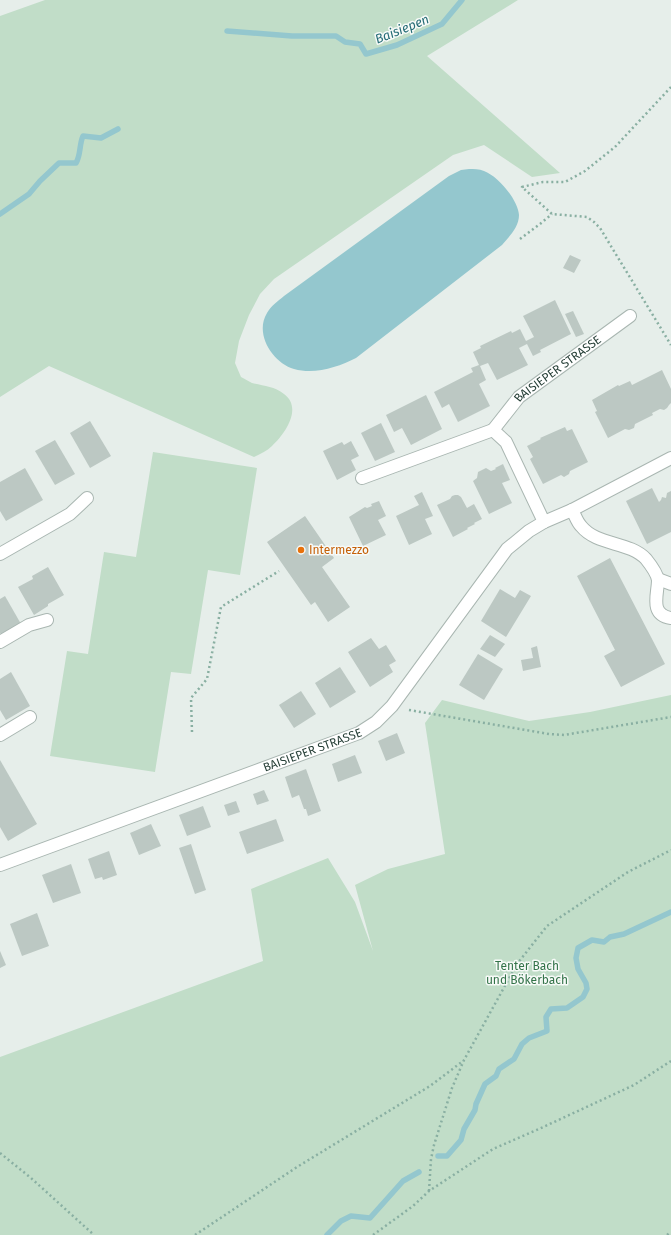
<svg xmlns="http://www.w3.org/2000/svg" width="671" height="1235" font-family="'Fira Sans',sans-serif">
	<rect width="100%" height="100%" fill="#e6eeea"/>
	<g fill="#c1ddc8">
		<path d="M45 0H518L427 56 560 173 532 177 484 145 453 155 274 279 260 294 249 315 239 341 235 363 241 377C245 379 248 381 252 383 264 386 274 386 284 394 303 408 285 434 272 446 267 451 260 454 254 457L49 366 0 397V16Z"/>
		<polygon points="153,452 257,468 240,575 208,570 191,674 171,672 155,772 50,756 67,651 88,654 104,552 136,557"/>
		<polygon points="671,695 671,1235 0,1235 0,1057 263,961 251,889 328,858 355,902 373,951 355,885 388,869 445,854 425,723 442,700 529,721 590,712"/>
	</g>
	<path fill="#94c7ce" d="M469 169C474 169 479 169 484 171 498 176 518 200 519 215 519 227 509 237 502 245L356 358C338 367 315 375 294 369 273 363 254 334 267 313 271 306 278 301 284 296L449 176 461 170Z"/>
	<g fill="none" stroke-linecap="round" stroke-linejoin="round">
		<g stroke="#94c7ce" stroke-width="5.5">
			<polyline points="227,31 292,36 336,36 345,42 360,44 366,54 397,45 442,24 462,0"/>
			<path d="M0 214 29 194 40 181 59 163H76C81 155 79 145 83 136L101 138 118 129"/>
			<polyline points="438,1156 447,1156 461,1140 464,1129 475,1110 476,1104 485,1084 496,1076 499,1069 514,1059 522,1044 529,1038 547,1031 546,1017 551,1009 567,1008 583,997 587,989 586,983 578,969 576,958 578,948 592,940 604,942 610,937 624,934 671,912"/>
			<polyline points="327,1235 341,1221 351,1216 370,1218 403,1181 419,1172"/>
		</g>
	</g>
	<g fill="#bcc8c3">
		<polygon points="570,255 581,260 574,273 563,268"/>
		<polygon points="555,300 571,334 540,350 541,352 533,356 527,344 519,348 528,365 497,380 488,363 480,366 486,380 479,384 490,406 458,422 449,404 442,408 434,392 473,372 471,368 479,365 473,352 481,348 480,346 511,331 512,333 520,329 526,341 534,337 523,316"/>
		<polygon points="573,311 584,334 576,337 565,314"/>
		<polygon points="662,370 671,389 671,403 669,405 667,408 664,410 660,409 652,413 653,415 635,424 634,428 629,430 625,429 608,438 595,412 597,411 592,400 618,385 619,386 630,381 632,385"/>
		<polygon points="426,395 442,429 411,445 402,428 394,432 386,415"/>
		<polygon points="90,421 111,456 90,468 70,433"/>
		<polygon points="381,423 395,452 375,461 361,433"/>
		<polygon points="565,427 567,431 572,429 588,462 570,471 569,474 564,477 561,475 543,484 530,459 533,457 527,446 541,439 540,438"/>
		<polygon points="55,440 75,474 55,485 35,451"/>
		<polygon points="351,441 359,456 351,460 356,470 337,480 323,451 342,442 344,445"/>
		<polygon points="503,464 510,480 502,483 512,503 489,514 473,481 477,478 478,472 486,468 491,471 496,469 495,468"/>
		<polygon points="25,468 43,500 6,521 0,511 0,482"/>
		<polygon points="652,488 659,502 661,500 662,497 666,498 667,493 671,491 671,532 647,544 626,501"/>
		<polygon points="422,492 433,516 425,519 432,534 409,545 396,516 419,505 414,496"/>
		<polygon points="455,495 458,495 461,497 467,508 474,504 482,519 474,523 475,524 467,528 468,529 453,537 437,505 450,499 452,496"/>
		<polygon points="379,501 386,516 378,520 386,535 363,546 349,517 365,507 367,508 372,506 371,504"/>
		<polygon points="305,516 334,558 322,567 350,607 328,622 315,602 311,605 267,542"/>
		<polygon points="610,558 665,664 621,687 604,656 615,650 577,576"/>
		<polygon points="48,567 64,595 48,604 48,606 34,615 18,587 33,579 32,576"/>
		<polygon points="500,589 515,598 520,590 531,596 506,637 481,621"/>
		<polygon points="5,596 21,624 2,636 0,633 0,599"/>
		<polygon points="490,635 505,644 495,657 480,649"/>
		<polygon points="371,638 379,649 386,645 396,661 389,665 393,672 370,687 348,652"/>
		<polygon points="537,646 541,667 523,671 521,660 533,658 531,648"/>
		<polygon points="478,654 503,669 484,700 459,685"/>
		<polygon points="340,667 356,692 330,708 315,683"/>
		<polygon points="11,672 30,706 6,720 0,710 0,679"/>
		<polygon points="301,691 316,714 294,728 279,705"/>
		<polygon points="397,733 405,753 386,761 378,741"/>
		<polygon points="355,755 362,773 338,782 332,764"/>
		<polygon points="0,760 37,824 8,841 0,827"/>
		<polygon points="306,769 321,811 308,816 306,809 304,809 299,795 292,798 285,777"/>
		<polygon points="264,790 269,801 257,805 253,794"/>
		<polygon points="236,801 240,812 228,816 224,805"/>
		<polygon points="203,806 211,827 187,836 179,815"/>
		<polygon points="276,819 284,841 247,854 239,832"/>
		<polygon points="151,824 161,846 139,855 130,833"/>
		<polygon points="191,844 206,890 195,894 179,848"/>
		<polygon points="109,851 117,875 103,880 102,877 95,879 88,859"/>
		<polygon points="71,864 81,893 53,903 42,875"/>
		<polygon points="37,913 49,946 22,956 10,924"/>
		<polygon points="0,951 6,965 0,968"/>
	</g>
	<g fill="none" stroke-linecap="round" stroke-linejoin="round">
		<g stroke="#a9b6b1" stroke-width="14">
			<g id="minor">
				<polyline points="362,478 493,430"/>
				<path d="M572 510C575 515 577 522 581 526 597 546 629 541 646 559 650 564 657 574 658 580 658 594 649 615 671 618"/>
				<path id="s1" d="M544 522 506 442 493 430 519 397 630 316"/>
				<polyline points="0,554 70,514 87,498"/>
				<polyline points="658,579 671,584"/>
				<polyline points="0,642 29,625 47,620"/>
				<polyline points="0,735 30,717"/>
				<path id="s2" d="M0 865 359 733 376 722 392 706 507 549 529 531 544 522 572 510 671 458"/>
			</g>
		</g>
		<g stroke="#89afa2" stroke-width="2.5" stroke-dasharray="2 3" stroke-linecap="butt">
			<polyline points="671,87 615,147 585,171 565,182 543,182 522,187 552,214 587,217 594,222 600,228 671,345"/>
			<polyline points="520,239 540,224 552,214"/>
			<polyline points="409,710 549,734 564,735 671,717"/>
			<polyline points="192,732 191,698 207,679 221,607 279,571"/>
			<polyline points="0,1153 31,1178 94,1235"/>
			<polyline points="429,1191 431,1159 434,1145 452,1088 464,1060 517,964 547,926 628,872 671,850"/>
			<polyline points="195,1235 297,1167 430,1086 463,1061"/>
			<polyline points="373,1235 413,1206 429,1191 493,1149 539,1129 634,1085 671,1061"/>
			<polyline points="667,1235 671,1232"/>
		</g>
		<use href="#minor" stroke="#fff" stroke-width="12"/>
	</g>
	<circle fill="#e8710a" stroke="#f7faf8" stroke-width="1.5" cx="301" cy="550" r="4"/>
	<g text-anchor="middle" dominant-baseline="central" stroke-width="3" stroke-linejoin="round" paint-order="stroke">
		<g font-size="12" fill="#263f37" stroke="#f7faf8">
			<text stroke="none"><textPath href="#s1" startOffset="196">BAISIEPER STRASSE</textPath></text>
			<text stroke="none"><textPath href="#s2" startOffset="333">BAISIEPER STRASSE</textPath></text>
		</g>
		<g font-size="12" fill="#c56008" stroke="#f7faf8" text-anchor="start">
			<text x="309" y="550">Intermezzo</text>
		</g>
		<g font-size="12" fill="#337349" stroke="#f7faf8">
			<text x="527" y="966">Tenter Bach<tspan x="527" dy="14">und Bökerbach</tspan></text>
		</g>
		<g font-size="13" font-style="italic" fill="#256c76" stroke="#f7faf8">
			<text transform="translate(402 29) rotate(-22)">Baisiepen</text>
		</g>
	</g>
</svg>
